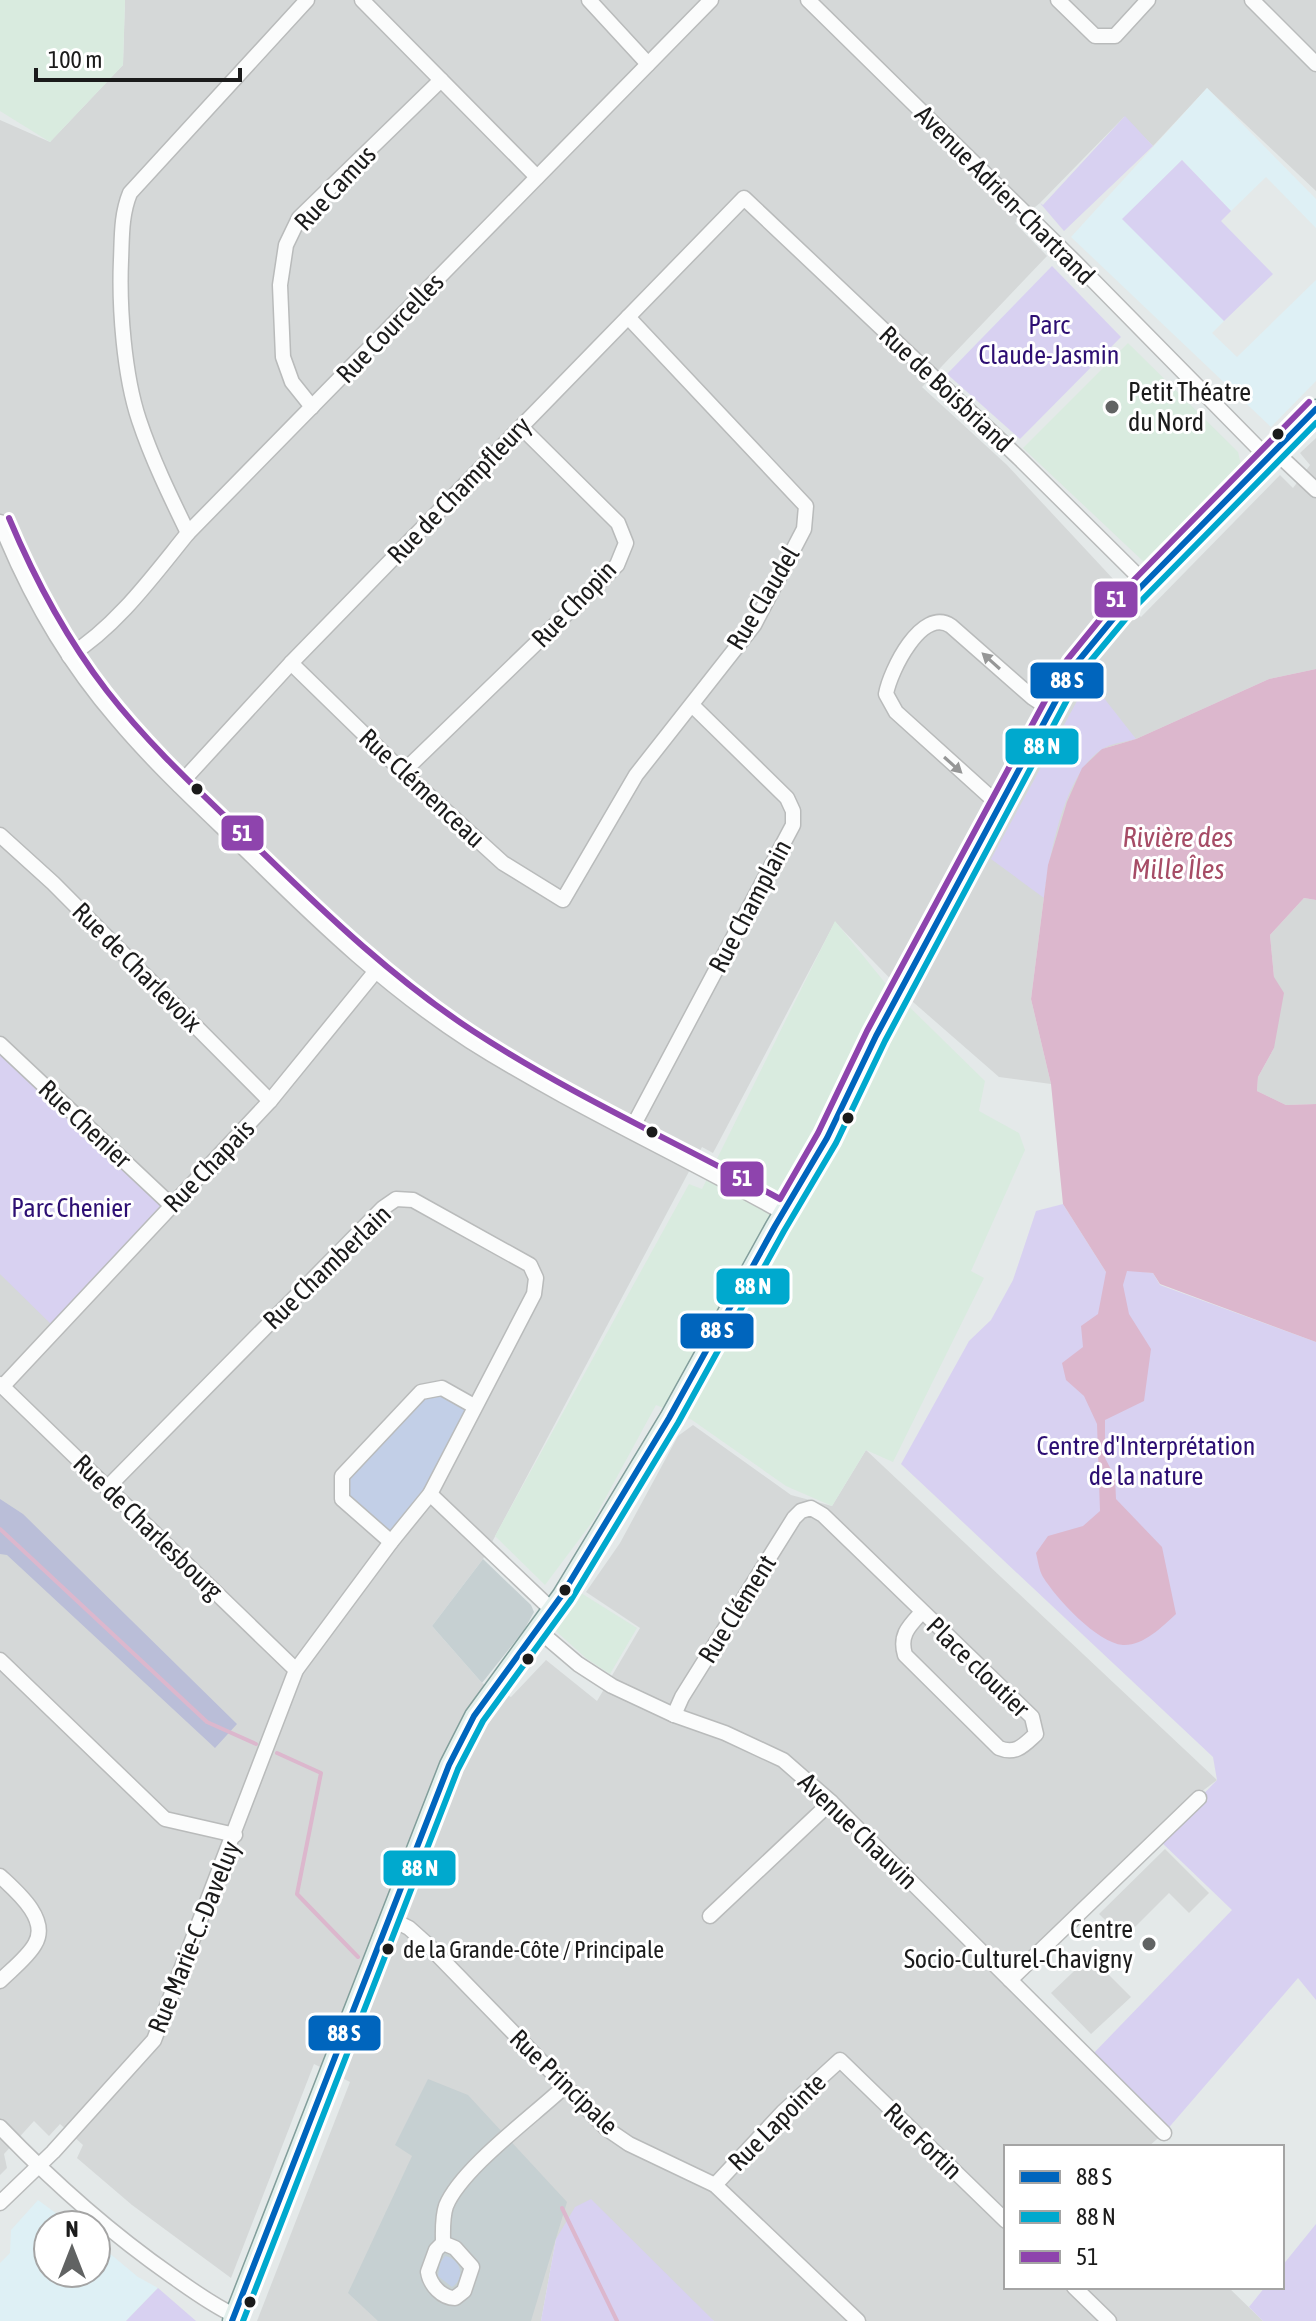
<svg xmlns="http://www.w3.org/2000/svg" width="1316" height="2321" font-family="'Asap Condensed',sans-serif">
	<rect width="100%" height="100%" fill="#e4e9e9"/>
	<g fill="#d5d8d8">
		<polygon points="125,0 1316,0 1316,191 1207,88 1153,146 1124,117 1040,203 1015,223 1047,256 922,387 1007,465 1115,581 1113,592 1141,617 1280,475 1293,488 1310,465 1300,453 1316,438 1316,669 1269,679 1136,739 1102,749 1048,865 1031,999 1051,1084 999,1077 913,1002 835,922 713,1153 702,1147 483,1559 432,1626 482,1683 511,1697 546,1660 597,1701 640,1628 586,1592 620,1543 678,1436 693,1425 791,1495 832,1506 866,1450 1217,1780 1172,1814 1172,1824 1010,1979 1164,2133 1148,2147 1006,2147 1006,2287 1228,2287 1263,2321 714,2321 556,2239 541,2321 257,2321 350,2082 314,2064 231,2278 132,2205 77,2158 83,2145 60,2124 49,2136 34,2121 4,2154 7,2168 0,2175 0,120 50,142 123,65"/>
		<polygon points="1304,898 1316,900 1316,1104 1286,1105 1257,1091 1258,1077 1274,1048 1274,977 1270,935"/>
		<polygon points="1165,1849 1209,1893 1189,1913 1169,1893 1124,1938 1099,1914"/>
		<polygon points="1090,1956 1131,1997 1091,2034 1051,1993"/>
	</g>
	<g fill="#d9ebdf">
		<polygon points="0,0 125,0 123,65 50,142 0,111"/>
		<polygon points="1128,343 1238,452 1241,465 1144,562 1023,448"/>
		<polygon points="835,921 886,984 985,1081 979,1111 1019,1133 1025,1150 971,1271 984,1278 893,1462 866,1450 832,1506 786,1486 692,1420 656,1405 593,1521 545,1585 495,1536 689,1184 702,1189"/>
		<polygon points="581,1593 637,1628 610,1674 587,1659 556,1631"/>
	</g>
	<g fill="#def0f5">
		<polygon points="1207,88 1316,199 1316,228 1266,177 1231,211 1182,160 1123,219 1224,321 1212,333 1237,357 1316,280 1316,381 1271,427 1071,237"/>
		<polygon points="38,2200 72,2225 48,2225 48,2273 96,2273 96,2242 138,2277 158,2288 126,2321 0,2321 0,2263 10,2253 11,2230"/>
	</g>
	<g fill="#c6d0d2">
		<polygon points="483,1559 531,1605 534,1612 524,1630 482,1683 432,1626"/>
		<polygon points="428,2079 468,2095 567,2202 531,2321 378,2321 348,2293 412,2156 395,2145"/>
	</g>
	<g fill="#c2cfe7">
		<polygon points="442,1388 474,1406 430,1494 391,1542 342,1499 342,1476 421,1392"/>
		<path d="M445 2256C461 2259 466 2278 452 2287L438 2276 440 2263Z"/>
	</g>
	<polygon fill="#babed8" points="0,1499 23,1514 237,1724 215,1748 7,1555 0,1554"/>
	<g fill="#d8d1f1">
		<polygon points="1125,116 1153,146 1064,231 1040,203 1043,205"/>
		<polygon points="1182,160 1231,211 1221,221 1273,274 1224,321 1122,219"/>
		<polygon points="1052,266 1121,337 1020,439 947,374"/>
		<path d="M1089 679 1136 739C1126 742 1110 743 1101 750 1064 774 1049 856 1044 898L991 859Z"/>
		<polygon points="0,1044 171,1205 56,1329 0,1274"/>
		<polygon points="1063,1204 1106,1272 1127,1270 1153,1273 1160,1285 1316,1342 1316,2000 1298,1978 1165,2132 1090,2057 1232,1910 1159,1840 1217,1780 1213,1757 901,1464 969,1341 991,1320 1013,1280 1036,1211"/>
		<polygon points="591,2199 714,2321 541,2321 556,2239 575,2207"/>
		<polygon points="1316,2224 1316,2321 1263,2321 1249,2307 1265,2287 1282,2287 1282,2266"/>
		<polygon points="158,2288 196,2321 126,2321"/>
	</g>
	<path fill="#dcb7cd" d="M1316 669V900L1304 898 1270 935 1274 977 1284 993 1274 1048 1258 1077 1257 1091 1286 1105 1316 1104V1342L1160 1284 1153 1273 1127 1271 1123 1285 1129 1314 1151 1349 1144 1401 1105 1420V1458L1115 1477 1116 1499 1162 1547 1176 1614C1162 1627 1143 1646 1123 1645 1097 1643 1056 1598 1043 1577 1039 1570 1038 1561 1036 1553L1048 1536 1083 1526 1100 1511 1097 1424 1084 1396 1066 1380 1062 1363 1083 1347 1081 1326 1098 1314 1106 1272 1063 1204 1051 1084 1031 999 1048 865 1067 802 1082 768 1102 749 1136 739 1269 679Z"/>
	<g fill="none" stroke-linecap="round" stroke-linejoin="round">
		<g stroke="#dcb7cd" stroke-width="4">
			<polyline points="0,1529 207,1722 256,1744"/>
			<polyline points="277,1753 321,1773 297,1894 358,1957"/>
			<polyline points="562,2208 617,2321"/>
		</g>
		<g stroke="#b9bbbb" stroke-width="17">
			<g id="minor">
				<polyline points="362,0 537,177"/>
				<polyline points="589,0 648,64"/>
				<polyline points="808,0 1076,263 1261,451 1283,459 1316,490"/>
				<polyline points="1058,0 1095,36 1115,36 1148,0"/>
				<polyline points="1252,0 1316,64"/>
				<polyline points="312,407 292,382 283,357 280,285 286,245 299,218 441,80"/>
				<path d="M0 522C28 593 67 661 117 719 159 769 207 812 253 857 321 924 389 989 470 1041 571 1105 680 1154 784 1213"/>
				<path d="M188 533C170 496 152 459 139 420 124 375 119 307 121 260 122 237 121 215 130 193L307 0"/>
				<path d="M69 656C117 626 153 576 188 533L711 0"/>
				<polyline points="291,663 403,772 503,863 563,900 636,775 754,625 804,529 806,506 628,317"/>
				<polyline points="403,772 617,565 626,543 618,523 521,427"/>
				<polyline points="179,785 291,663 744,198 1019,458 1145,583"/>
				<path d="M999 805 896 712 886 694C890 671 922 606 951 626L1033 698 1051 710"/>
				<polyline points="0,835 53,883 270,1101"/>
				<polyline points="0,1044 171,1205"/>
				<polyline points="631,1130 793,825 793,811 787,798 692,705"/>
				<polyline points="0,1384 296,1670"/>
				<polyline points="2,1387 270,1101 375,972"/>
				<polyline points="430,1494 552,1610"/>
				<polyline points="391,1542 342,1499 342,1476 421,1392 442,1388 474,1406"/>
				<polyline points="538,1630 578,1664 612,1686 674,1715 725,1733 783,1760 831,1802 1164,2133"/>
				<polyline points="0,1660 165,1819 235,1835"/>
				<path d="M674 1715 682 1697 794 1518 801 1511 811 1508 823 1515 1032 1717 1036 1734C1024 1745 1016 1755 999 1748L905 1655C899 1635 909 1626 922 1612"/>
				<path d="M0 1876C16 1891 50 1919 35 1944 28 1957 11 1970 0 1981"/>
				<polyline points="710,1916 831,1802"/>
				<polyline points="391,1919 409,1928 428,1945 607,2129 629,2144 715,2185 858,2321"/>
				<polyline points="1010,1980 1199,1798"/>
				<path d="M0 2127C53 2182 109 2232 172 2276 192 2290 212 2305 234 2315"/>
				<polyline points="715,2185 783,2112 840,2060 1006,2221"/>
				<polyline points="0,2203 53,2152 154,2040 296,1670 391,1542 430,1494 534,1294 536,1278 530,1265 413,1200 396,1199 383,1208 107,1488"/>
				<path d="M443 2243 455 2248 472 2267 464 2291 455 2298C442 2298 430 2285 428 2272L436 2250 443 2243C443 2231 442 2218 446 2206 461 2169 532 2117 564 2087"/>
				<polyline points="1074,2287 1109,2321"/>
			</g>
		</g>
		<g stroke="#829e9b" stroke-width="21">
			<polyline id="major" points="232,2321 449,1765 474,1716 562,1595 669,1418 775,1226 827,1138 876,1036 1075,665 1099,633 1131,597 1316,409"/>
		</g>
		<use href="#minor" stroke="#fbfcfc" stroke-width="14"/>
		<use href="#major" stroke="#e3efec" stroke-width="18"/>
		<g stroke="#fff" stroke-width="12">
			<polyline id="bus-1" points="232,2321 449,1765 474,1716 562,1595 669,1418 775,1226 827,1138 876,1036 1075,665 1131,597 1316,409"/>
		</g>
		<g stroke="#fff" stroke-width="12">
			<polyline id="bus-2" points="243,2321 458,1769 483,1721 571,1600 678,1423 784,1231 836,1143 885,1041 1083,670 1138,604 1316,423"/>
		</g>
		<g stroke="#fff" stroke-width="12">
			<path id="bus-3" d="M9 518C35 580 66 638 107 691 153 750 209 800 262 852 328 916 395 980 473 1031 571 1095 678 1143 780 1199L818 1133 867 1031 1067 660 1124 590 1309 402"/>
		</g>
		<use href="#bus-1" stroke="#0065bd" stroke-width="6"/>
		<use href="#bus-2" stroke="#00a9ce" stroke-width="6"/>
		<use href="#bus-3" stroke="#8e44ad" stroke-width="6"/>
	</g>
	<defs><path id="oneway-solid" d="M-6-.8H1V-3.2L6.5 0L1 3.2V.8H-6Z" transform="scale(2)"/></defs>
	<g fill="#969797">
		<use href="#oneway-solid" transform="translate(991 661) rotate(-138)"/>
		<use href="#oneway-solid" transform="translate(953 765) rotate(42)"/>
	</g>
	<g fill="#616363" stroke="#fff" stroke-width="3">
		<circle cx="1112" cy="407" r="8"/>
		<circle cx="1149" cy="1944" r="8"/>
	</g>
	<g fill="#1b1b1b" stroke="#fff" stroke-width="3">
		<circle cx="1278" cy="434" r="7"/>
		<circle cx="197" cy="789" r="7"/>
		<circle cx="848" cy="1118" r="7"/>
		<circle cx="652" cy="1132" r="7"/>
		<circle cx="565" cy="1590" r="7"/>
		<circle cx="528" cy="1659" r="7"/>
		<circle cx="388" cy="1949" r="7"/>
		<circle cx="250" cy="2302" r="7"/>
	</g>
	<g text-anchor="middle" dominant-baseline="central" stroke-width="6" stroke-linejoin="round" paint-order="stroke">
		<g font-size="24" fill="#1b1b1b" stroke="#fff" text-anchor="start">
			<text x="403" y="1949">de la Grande-Côte / Principale</text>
		</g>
		<g font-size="26" fill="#1b1b1b" stroke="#fff">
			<text transform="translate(335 188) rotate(-47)">Rue Camus</text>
			<text transform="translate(1005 195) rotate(45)">Avenue Adrien-Chartrand</text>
			<text transform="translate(390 328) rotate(-46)">Rue Courcelles</text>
			<text transform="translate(946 389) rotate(43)">Rue de Boisbriand</text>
			<text transform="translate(459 490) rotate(-46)">Rue de Champfleury</text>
			<text transform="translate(763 598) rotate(-59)">Rue Claudel</text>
			<text transform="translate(574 604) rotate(-46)">Rue Chopin</text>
			<text transform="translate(422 788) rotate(43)">Rue Clémenceau</text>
			<text transform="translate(750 906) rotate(-62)">Rue Champlain</text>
			<text transform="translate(137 967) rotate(45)">Rue de Charlevoix</text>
			<text transform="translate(85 1124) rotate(43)">Rue Chenier</text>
			<text transform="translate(209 1166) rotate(-46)">Rue Chapais</text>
			<text transform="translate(327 1267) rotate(-44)">Rue Chamberlain</text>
			<text transform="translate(148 1527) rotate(44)">Rue de Charlesbourg</text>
			<text transform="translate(737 1609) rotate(-58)">Rue Clément</text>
			<text transform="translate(978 1667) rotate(44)">Place cloutier</text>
			<text transform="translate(858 1831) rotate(44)">Avenue Chauvin</text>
			<text transform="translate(194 1937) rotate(-68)">Rue Marie-C.-Daveluy</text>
			<text transform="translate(564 2082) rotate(44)">Rue Principale</text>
			<text transform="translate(777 2122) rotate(-45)">Rue Lapointe</text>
			<text transform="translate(923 2141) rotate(44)">Rue Fortin</text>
		</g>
		<g font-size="26" fill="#2d0f73" stroke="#fff">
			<text x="1049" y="325">Parc<tspan x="1049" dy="30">Claude-Jasmin</tspan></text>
			<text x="71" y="1208">Parc Chenier</text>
			<text x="1146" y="1446">Centre d'Interprétation<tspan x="1146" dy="30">de la nature</tspan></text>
		</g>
		<g font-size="26" fill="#1b1b1b" stroke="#fff" text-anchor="start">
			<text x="1128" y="392">Petit Théatre<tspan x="1128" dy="30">du Nord</tspan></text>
			<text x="1133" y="1929" text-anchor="end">Centre<tspan x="1133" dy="30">Socio-Culturel-Chavigny</tspan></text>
		</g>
		<g font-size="28" font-style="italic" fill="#a64c66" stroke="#fff">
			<text x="1178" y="837">Rivière des<tspan x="1178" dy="32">Mille Îles</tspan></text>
		</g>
	</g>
	<g stroke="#fff" stroke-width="3">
		<rect x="1093" y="580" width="46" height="39" rx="8" fill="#8e44ad"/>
		<rect x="1029" y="661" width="76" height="39" rx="8" fill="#0065bd"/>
		<rect x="1004" y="727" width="76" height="39" rx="8" fill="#00a9ce"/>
		<rect x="220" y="814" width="45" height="38" rx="8" fill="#8e44ad"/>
		<rect x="719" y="1160" width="46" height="38" rx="8" fill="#8e44ad"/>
		<rect x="715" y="1267" width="76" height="39" rx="8" fill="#00a9ce"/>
		<rect x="679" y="1312" width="76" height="38" rx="8" fill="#0065bd"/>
		<rect x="382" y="1849" width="75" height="38" rx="8" fill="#00a9ce"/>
		<rect x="307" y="2014" width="75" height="38" rx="8" fill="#0065bd"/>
	</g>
	<g font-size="22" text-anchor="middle" font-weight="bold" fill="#fff">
		<text x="1116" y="607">51</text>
		<text x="1067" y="688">88 S</text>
		<text x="1042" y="754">88 N</text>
		<text x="242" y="841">51</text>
		<text x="742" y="1186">51</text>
		<text x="753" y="1294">88 N</text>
		<text x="717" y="1338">88 S</text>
		<text x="420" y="1876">88 N</text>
		<text x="344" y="2041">88 S</text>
	</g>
	<rect x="1004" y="2145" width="280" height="144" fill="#ffffff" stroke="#a4a4a4" stroke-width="2"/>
	<rect x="1020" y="2171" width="40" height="12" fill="#0065bd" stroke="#a4a4a4" stroke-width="2"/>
	<text x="1076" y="2185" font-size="24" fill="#1b1b1b">88 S</text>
	<rect x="1020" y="2211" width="40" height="12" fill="#00a9ce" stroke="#a4a4a4" stroke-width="2"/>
	<text x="1076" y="2225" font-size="24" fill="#1b1b1b">88 N</text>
	<rect x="1020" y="2251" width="40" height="12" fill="#8e44ad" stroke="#a4a4a4" stroke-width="2"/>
	<text x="1076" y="2265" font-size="24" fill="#1b1b1b">51</text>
	<g transform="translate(72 2249)"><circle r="38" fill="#ffffff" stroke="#a4a4a4" stroke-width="2"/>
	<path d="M0-6L14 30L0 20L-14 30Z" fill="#616363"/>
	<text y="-12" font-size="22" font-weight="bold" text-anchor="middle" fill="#1b1b1b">N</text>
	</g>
	<path d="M36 68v12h204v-12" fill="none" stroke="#1b1b1b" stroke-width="4"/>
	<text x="48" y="68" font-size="24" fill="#1b1b1b" stroke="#ffffff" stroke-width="6" paint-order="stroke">100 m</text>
</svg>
